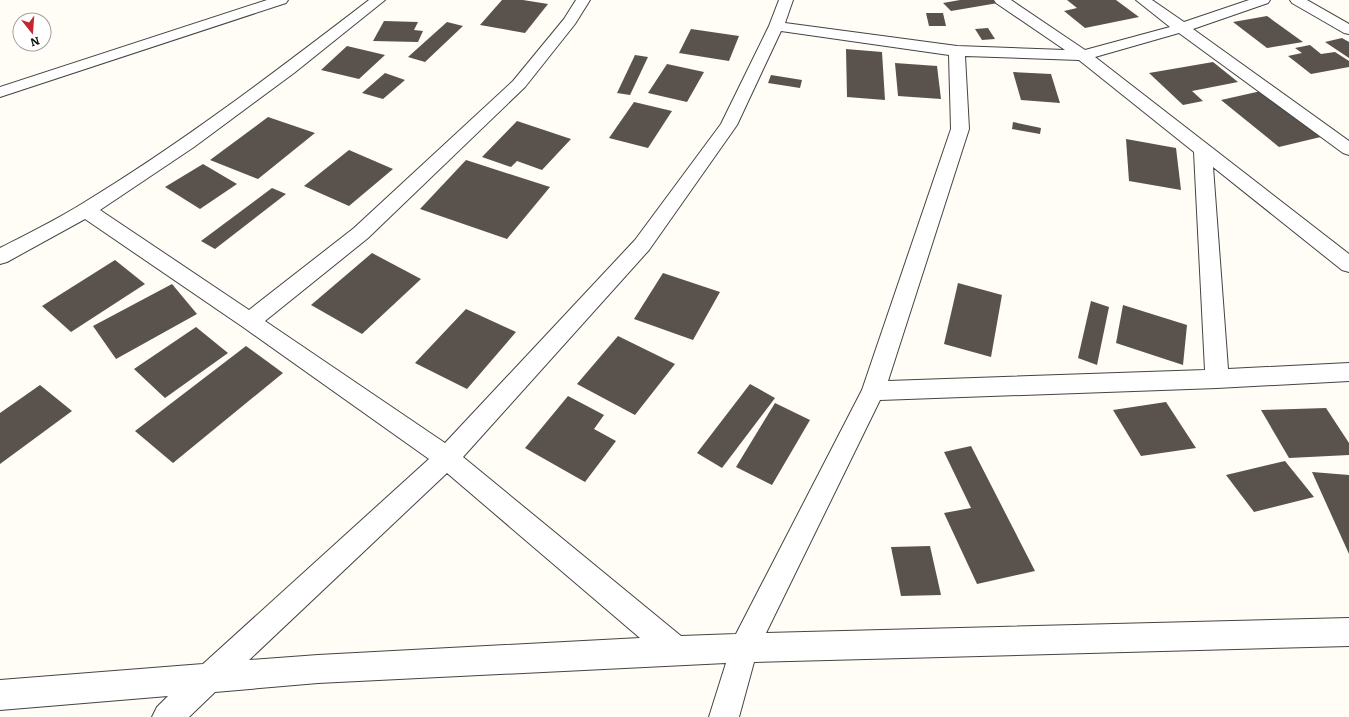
<svg xmlns="http://www.w3.org/2000/svg" width="1349" height="717" font-family="Literata,serif">
	<rect width="100%" height="100%" fill="#fffdf5"/>
	<g fill="#5a524d">
		<polygon points="502,0 523,0 548,4 525,33 480,25"/>
		<polygon points="960,0 995,0 998,3 951,11 943,3"/>
		<polygon points="1067,0 1116,0 1139,17 1085,28 1064,11 1077,8"/>
		<polygon points="926,13 943,13 946,26 929,26"/>
		<polygon points="1267,16 1303,42 1267,48 1233,22"/>
		<polygon points="384,21 418,22 414,30 423,31 418,42 373,41"/>
		<polygon points="447,22 463,26 425,62 408,57"/>
		<polygon points="988,28 995,39 982,40 975,29"/>
		<polygon points="691,29 739,36 729,61 679,53"/>
		<polygon points="1342,38 1349,42 1349,58 1325,42"/>
		<polygon points="1310,45 1321,54 1335,52 1349,61 1349,67 1311,74 1288,56 1302,53 1295,48"/>
		<polygon points="347,46 385,55 359,79 321,70"/>
		<polygon points="846,49 882,52 885,100 847,97"/>
		<polygon points="635,55 648,57 630,95 617,93"/>
		<polygon points="1213,62 1238,82 1192,91 1203,101 1183,105 1149,73"/>
		<polygon points="895,63 937,66 941,99 898,96"/>
		<polygon points="667,64 704,72 687,102 648,93"/>
		<polygon points="1013,72 1051,74 1060,103 1021,100"/>
		<polygon points="385,73 405,80 383,99 362,93"/>
		<polygon points="771,75 802,80 800,88 768,83"/>
		<polygon points="1270,89 1329,135 1279,147 1221,100"/>
		<polygon points="634,102 672,111 648,148 609,138"/>
		<polygon points="268,117 315,133 258,179 210,160"/>
		<polygon points="517,121 571,139 542,170 517,161 511,167 482,157"/>
		<polygon points="1013,122 1041,128 1040,134 1012,129"/>
		<polygon points="1126,139 1176,148 1181,190 1129,181"/>
		<polygon points="349,150 393,169 349,206 304,186"/>
		<polygon points="466,160 550,187 507,239 420,209"/>
		<polygon points="203,164 237,184 200,209 165,187"/>
		<polygon points="272,188 286,194 215,249 201,241"/>
		<polygon points="372,253 421,279 362,334 311,305"/>
		<polygon points="115,260 145,284 71,332 42,306"/>
		<polygon points="663,273 720,292 693,340 634,319"/>
		<polygon points="958,283 1002,295 991,357 944,344"/>
		<polygon points="172,284 197,314 116,359 93,326"/>
		<polygon points="1091,301 1109,307 1097,365 1078,358"/>
		<polygon points="1123,305 1187,325 1183,365 1116,343"/>
		<polygon points="466,309 516,332 467,389 415,363"/>
		<polygon points="196,327 228,353 165,398 134,369"/>
		<polygon points="618,336 675,364 635,415 577,384"/>
		<polygon points="246,346 283,373 173,463 135,431"/>
		<polygon points="750,384 775,398 722,468 697,453"/>
		<polygon points="40,385 72,411 0,464 0,413"/>
		<polygon points="568,396 604,415 594,429 616,441 585,482 525,448"/>
		<polygon points="1166,402 1196,448 1141,456 1113,410"/>
		<polygon points="775,403 810,420 772,485 736,467"/>
		<polygon points="1326,408 1349,443 1349,455 1289,458 1261,410"/>
		<polygon points="971,446 1035,571 977,584 944,513 971,508 944,452"/>
		<polygon points="1285,461 1314,497 1254,512 1226,475"/>
		<polygon points="1312,472 1349,475 1349,554"/>
		<polygon points="930,546 941,595 901,596 891,547"/>
	</g>
	<g fill="none" stroke-linecap="round" stroke-linejoin="round">
		<g stroke="#444" stroke-width="2">
			<g id="minor">
				<polygon points="267,0 288,0 286,3 0,97 0,87"/>
				<path d="M369 0H385L294 73 194 147 100 210 249 310 354 228 513 81 564 19 576 0H590L575 24 525 87 368 238 265 321 445 443 635 240 721 124 769 26 779 0H793L785 23 957 46 1065 50 996 3 994 0H1011L1085 50 1170 27 1136 0H1152L1184 22 1249 0H1270L1268 3 1193 29 1349 141V155L1343 153 1179 33 1095 57 1349 254V272L1342 270 1213 167 1228 369 1349 363V381L1217 388 880 400 766 633 1349 618V646L754 662 739 717H709L726 663 318 683 215 692 189 717H152L157 707 168 696 0 710V680L203 664 429 459 243 327 85 219 7 262 0 264V248C27 234 54 221 80 205 181 144 275 72 369 0ZM781 31 949 55 951 129 862 390 736 634 681 636 463 457 649 250 737 125ZM965 56 1079 60 1194 152 1205 370 888 381 969 129ZM447 473 640 638 318 655 249 660Z"/>
				<polygon points="1290,0 1307,0 1349,24 1349,34 1344,33 1292,3"/>
			</g>
		</g>
		<use href="#minor" fill="#fff" fill-rule="evenodd"/>
	</g>
	<g transform="translate(32 32) rotate(163)"><circle r="19" fill="#ffffff" stroke="#a0a0a0"/>
	<path d="M0-3L7 15L0 10L-7 15Z" fill="#c4262e"/>
	<text y="-6" font-size="11" font-weight="bold" text-anchor="middle" fill="#111111">N</text>
	</g>
</svg>
